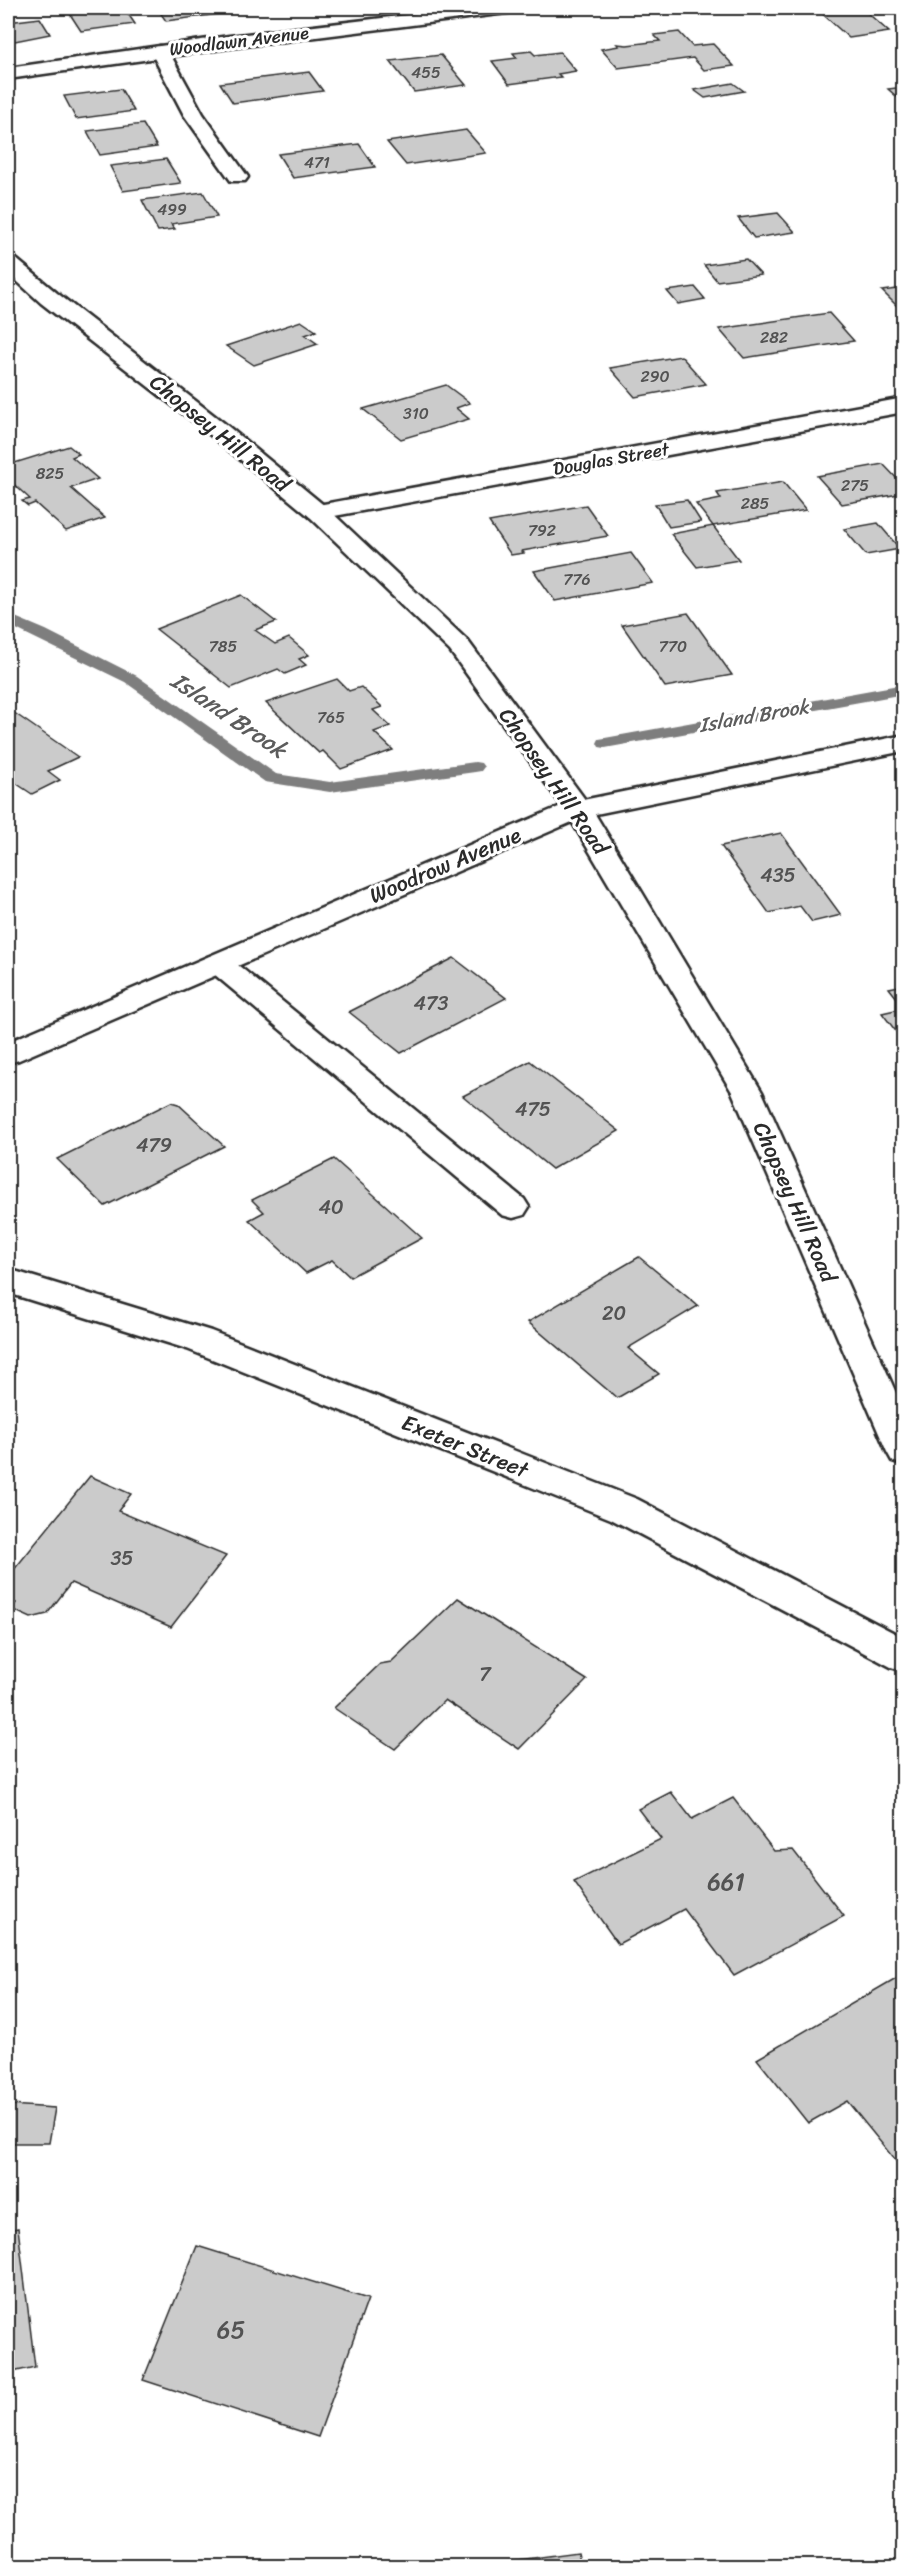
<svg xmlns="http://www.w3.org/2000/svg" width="911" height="2574" font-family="Sriracha,sans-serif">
	<rect width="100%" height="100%" fill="#fff"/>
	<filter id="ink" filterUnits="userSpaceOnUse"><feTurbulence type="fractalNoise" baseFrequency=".0167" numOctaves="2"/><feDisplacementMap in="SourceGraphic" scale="12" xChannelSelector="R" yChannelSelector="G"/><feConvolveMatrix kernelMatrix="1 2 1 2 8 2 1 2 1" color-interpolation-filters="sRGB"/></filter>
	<g filter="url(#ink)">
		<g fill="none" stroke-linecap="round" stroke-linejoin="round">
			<g fill="#7e7e7e" fill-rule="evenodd">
				<polygon points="8,614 46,630 137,676 276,774 330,782 475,762 481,763 484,767 481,771 475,772 330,792 265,782 125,682 8,625"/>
				<polygon points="904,684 904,694 605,748 599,747 597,743 599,739 605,738"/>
			</g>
		</g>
		<g fill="#cbcbcb" stroke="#2b2b2b" stroke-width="1.5">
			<polygon points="124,8 135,24 81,31 70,14"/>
			<polygon points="157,8 215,8 220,14 166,21"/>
			<polygon points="816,8 862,8 889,32 849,38"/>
			<polygon points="40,18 50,34 15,41 13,39 8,40 8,22"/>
			<polygon points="679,32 692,46 713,44 734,66 704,70 693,58 618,68 601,49 619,46 617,44 627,45 660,41 654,35"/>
			<polygon points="531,51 535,55 560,52 576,71 558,74 561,77 509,84 492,61 517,58 513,53"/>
			<polygon points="441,55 466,85 414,92 390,61"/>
			<polygon points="309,72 323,91 233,103 220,83"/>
			<polygon points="733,83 744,91 705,98 694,90"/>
			<polygon points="904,87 904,103 888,89"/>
			<polygon points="121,89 134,111 76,119 64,96"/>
			<polygon points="143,124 157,147 100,155 87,131"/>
			<polygon points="466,130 486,153 406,165 387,142"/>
			<polygon points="359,144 375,167 293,178 278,154"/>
			<polygon points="166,159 181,183 123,191 110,166"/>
			<polygon points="203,192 217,217 171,224 175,229 158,231 142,200"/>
			<polygon points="778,213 795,232 754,238 738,218"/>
			<polygon points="746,259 761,275 717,281 704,265"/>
			<polygon points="695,287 705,299 678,304 667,291"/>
			<polygon points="904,288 904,309 900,309 882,291"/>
			<polygon points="829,313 854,341 744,358 719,329"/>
			<polygon points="301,321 316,331 305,335 318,344 254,365 226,346"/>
			<polygon points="681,356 706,384 635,397 610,368"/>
			<polygon points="446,385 470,403 456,408 469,419 401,439 363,409"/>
			<polygon points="69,446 79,454 72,457 98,479 71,488 105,518 66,531 35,503 28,506 22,501 30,499 8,479 8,465"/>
			<polygon points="883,464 904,486 904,493 842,504 817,476"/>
			<polygon points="783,482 806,510 713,526 696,504 721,499 717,493"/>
			<polygon points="687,500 701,522 669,527 655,504"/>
			<polygon points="586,505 608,536 522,551 524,553 511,555 489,522"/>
			<polygon points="878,523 900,549 866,555 844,529"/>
			<polygon points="713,526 739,560 697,567 671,534"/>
			<polygon points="631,553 653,583 555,601 534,571"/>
			<polygon points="241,595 276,622 255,630 275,644 289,638 309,655 299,659 306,665 285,674 278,669 231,688 156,629"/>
			<polygon points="688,613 732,675 665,687 622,625"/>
			<polygon points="337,679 349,691 361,687 382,707 373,710 390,726 374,732 393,750 341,769 323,751 319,753 266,703"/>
			<polygon points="10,710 78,757 48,771 60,780 32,794 14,782 8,785 8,711"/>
			<polygon points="781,833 841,915 812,922 800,906 769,913 721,846"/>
			<polygon points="454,958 506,998 401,1053 349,1012"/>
			<polygon points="904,985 904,1007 889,988"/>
			<polygon points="904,1008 904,1042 882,1013"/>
			<polygon points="530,1061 619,1131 552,1169 463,1096"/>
			<polygon points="171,1102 178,1104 224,1146 105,1206 57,1159"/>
			<polygon points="334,1159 422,1238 350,1277 332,1260 306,1273 249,1220 264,1212 252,1200"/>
			<polygon points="639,1257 698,1306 628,1348 659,1374 617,1398 528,1322"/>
			<polygon points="90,1476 131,1494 118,1511 226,1556 171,1627 71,1583 47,1614 31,1618 11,1609 16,1603 8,1599 8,1577"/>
			<polygon points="458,1598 587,1680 519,1749 445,1700 395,1749 334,1708 380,1664 391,1662"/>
			<polygon points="671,1792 692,1819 733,1798 774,1851 793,1850 844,1916 734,1975 684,1909 618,1944 574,1882 661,1839 638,1809"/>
			<polygon points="903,1974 904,1975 904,2171 847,2101 808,2123 757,2059"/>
			<polygon points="9,2105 55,2108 49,2143 8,2143"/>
			<polygon points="18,2228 35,2367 8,2373 8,2230"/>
			<polygon points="197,2246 368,2299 318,2437 143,2380"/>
			<polygon points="578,2552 581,2566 473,2566"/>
		</g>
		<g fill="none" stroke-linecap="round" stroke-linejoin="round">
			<g stroke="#2b2b2b" stroke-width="5">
				<g id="lane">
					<polygon points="160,46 167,48 169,52 203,114 248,177 245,181 231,181 184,115 151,52 153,48"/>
					<polygon points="218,954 228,957 524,1199 529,1207 524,1215 513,1218 502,1215 208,969 203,963 208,957"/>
				</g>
			</g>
			<g stroke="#2b2b2b" stroke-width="5">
				<g id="street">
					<polygon points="467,8 516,8 513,12 507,13 229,48 8,79 8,68 229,36"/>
					<polygon points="904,398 904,412 318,519 310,517 306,512 310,507 318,505"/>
					<polygon points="904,735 904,751 586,816 19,1060 8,1063 8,1042 568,803"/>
					<polygon points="8,1269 211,1331 637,1499 904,1638 904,1671 891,1667 611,1519 187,1349 8,1293"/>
				</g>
			</g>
			<g stroke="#2b2b2b" stroke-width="5">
				<polygon id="secondary" points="8,256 15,258 57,293 224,423 326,507 468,641 592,809 762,1092 904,1411 904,1465 892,1461 887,1452 732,1092 565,810 450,651 310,517 208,433 41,303 8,273"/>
			</g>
			<use href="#lane" fill="#fff" fill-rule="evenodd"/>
			<use href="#street" fill="#fff" fill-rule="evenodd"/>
			<use href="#secondary" fill="#fff" fill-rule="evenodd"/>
		</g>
	</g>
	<g text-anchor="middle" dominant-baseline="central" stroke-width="6" stroke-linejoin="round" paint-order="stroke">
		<g font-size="16" fill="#535353">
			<text x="426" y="72">455</text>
			<text x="317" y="162">471</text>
			<text x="172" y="209">499</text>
			<text x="774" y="337">282</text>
			<text x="655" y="376">290</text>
			<text x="416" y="413">310</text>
			<text x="50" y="473">825</text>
			<text x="855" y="485">275</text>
			<text x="755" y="503">285</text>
			<text x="542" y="530">792</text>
			<text x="577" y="579">776</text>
			<text x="223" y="646">785</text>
			<text x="673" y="646">770</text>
			<text x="331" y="717">765</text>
		</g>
		<g font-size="18" fill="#2b2b2b" stroke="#fff">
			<text transform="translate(239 41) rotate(-7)">Woodlawn Avenue</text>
			<text transform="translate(611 459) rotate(-10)">Douglas Street</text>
		</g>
		<g font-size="20" font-style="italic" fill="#5c5c5c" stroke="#fff">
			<text transform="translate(754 716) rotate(-10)">Island Brook</text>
		</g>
		<g font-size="20" fill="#535353">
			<text x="778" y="875">435</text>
			<text x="431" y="1003">473</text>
			<text x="533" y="1109">475</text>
			<text x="154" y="1145">479</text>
			<text x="331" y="1207">40</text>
			<text x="614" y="1313">20</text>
			<text x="122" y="1558">35</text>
			<text x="485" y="1674">7</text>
		</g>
		<g font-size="22" fill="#2b2b2b" stroke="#fff">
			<text transform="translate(220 433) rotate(39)">Chopsey Hill Road</text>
			<text transform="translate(554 781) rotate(55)">Chopsey Hill Road</text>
			<text transform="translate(445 865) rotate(-23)">Woodrow Avenue</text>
			<text transform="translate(795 1202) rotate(66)">Chopsey Hill Road</text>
			<text transform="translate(465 1446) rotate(22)">Exeter Street</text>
		</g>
		<g font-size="24" font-style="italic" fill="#5c5c5c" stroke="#fff">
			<text transform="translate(229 715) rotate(34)">Island Brook</text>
		</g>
		<g font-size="24" fill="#535353">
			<text x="726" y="1882">661</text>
			<text x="231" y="2330">65</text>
		</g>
	</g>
	<rect width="911" height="2574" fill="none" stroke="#fff" stroke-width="30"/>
	<rect x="15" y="15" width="881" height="2544" fill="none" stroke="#2b2b2b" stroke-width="2" filter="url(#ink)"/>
</svg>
